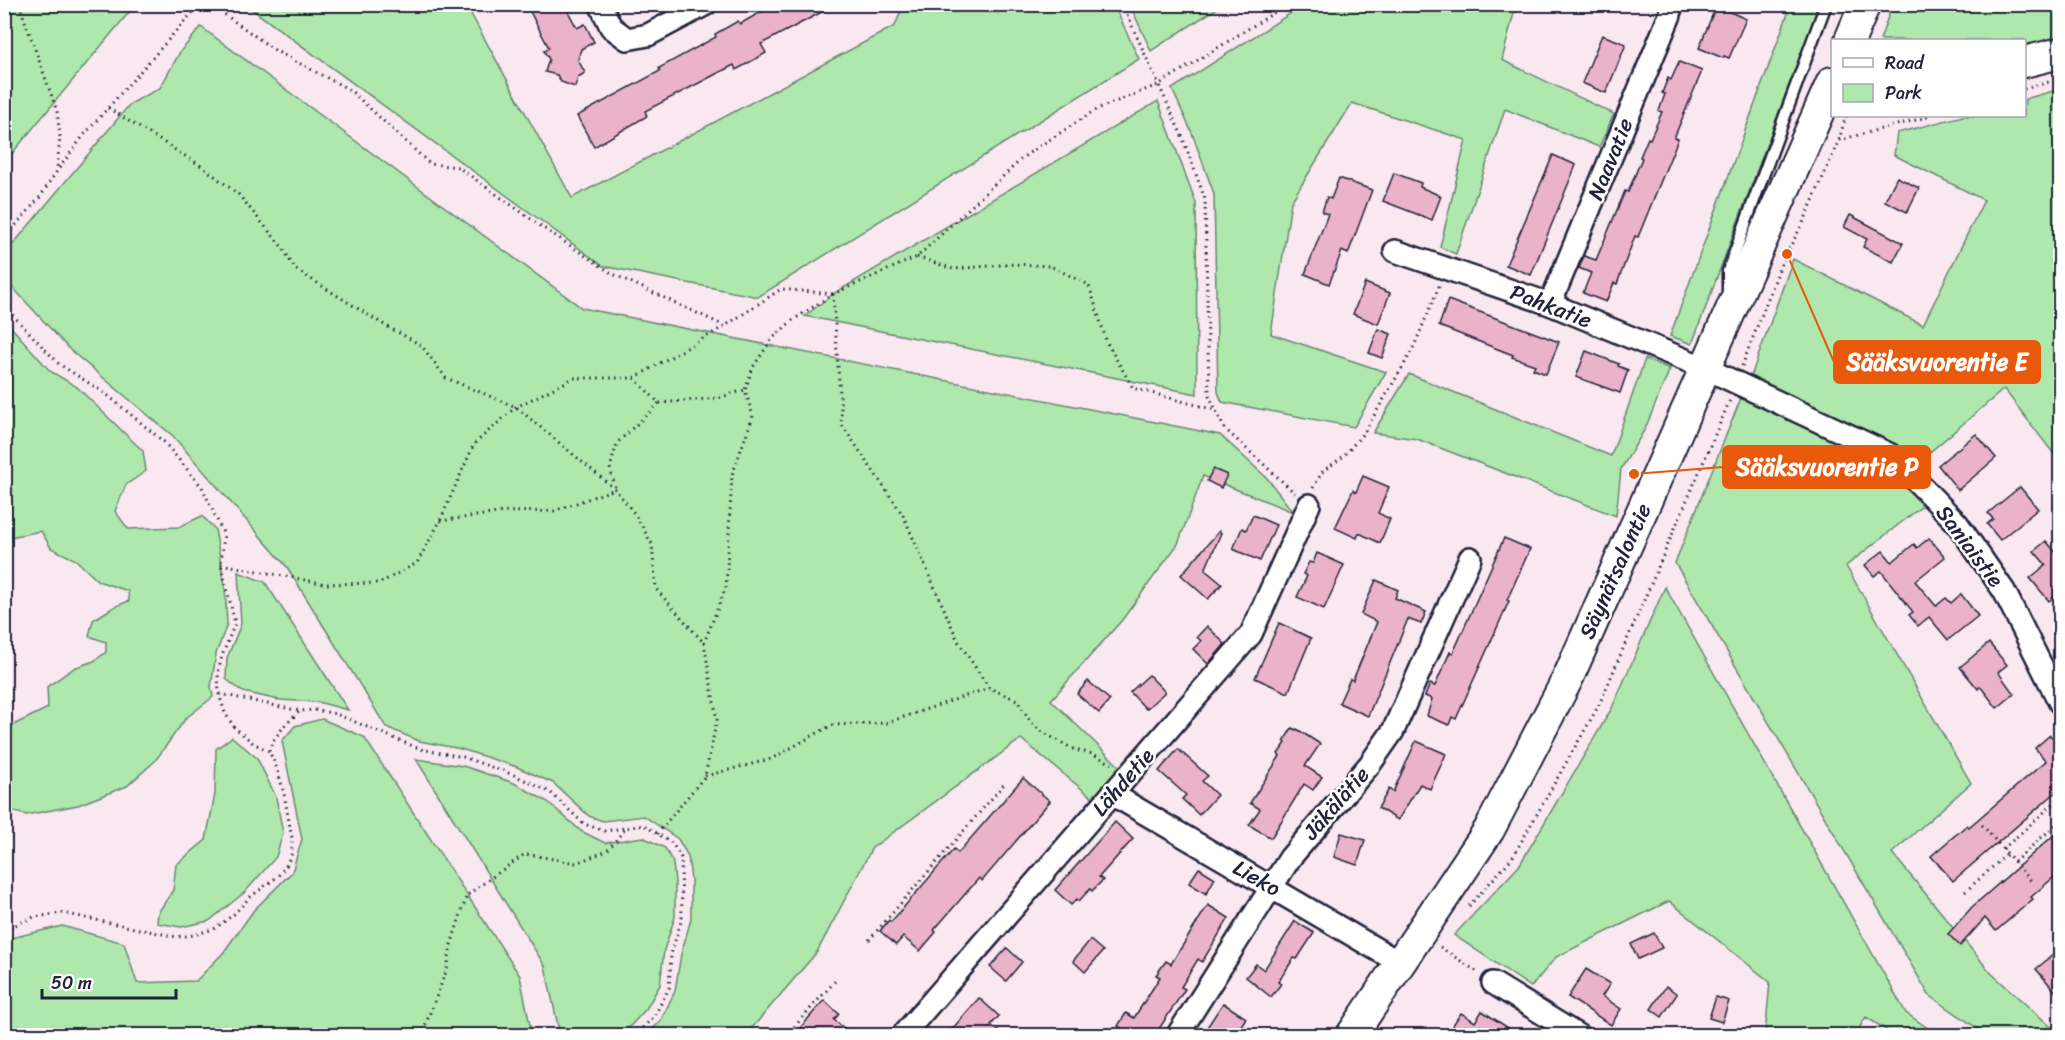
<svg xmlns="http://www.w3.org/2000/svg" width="2065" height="1040" font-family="Sriracha,sans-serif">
	<rect width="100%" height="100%" fill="#f9e8ef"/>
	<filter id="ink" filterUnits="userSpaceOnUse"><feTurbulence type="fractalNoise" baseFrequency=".0167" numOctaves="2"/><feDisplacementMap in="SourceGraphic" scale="12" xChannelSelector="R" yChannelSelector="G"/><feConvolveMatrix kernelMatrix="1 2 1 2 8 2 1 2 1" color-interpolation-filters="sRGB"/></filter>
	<g filter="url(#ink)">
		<g fill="#afe8ac" stroke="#688574" stroke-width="1.5">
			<polygon points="5,4 135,5 5,162 4,5"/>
			<polygon points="1305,4 1516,5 1502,60 1614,114 1599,147 1505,109 1456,254 1440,247 1466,140 1352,103 1291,202 1271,334 1386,372 1354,427 1222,402 1218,392 1214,194 1192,133 1172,89"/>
			<polygon points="246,5 466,5 572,198 895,26 903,5 1114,5 1139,59 758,297 603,266"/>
			<polygon points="1130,5 1222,5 1151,51"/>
			<polygon points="1791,5 1819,5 1692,344 1670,336"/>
			<polygon points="1892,5 2060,5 2060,41 2025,50 2024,40 1880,40"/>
			<polygon points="201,27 582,308 1220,435 1267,478 1293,512 1203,476 1178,544 1122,620 1051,700 1120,767 1094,799 1021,739 872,848 817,952 746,1035 645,1035 660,1022 675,991 681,954 691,919 691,880 688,856 678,839 644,816 603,821 589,816 553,783 517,767 461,749 419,741 386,727 287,567 173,436 70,350 5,279 5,254 130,104 160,88 180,52"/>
			<polygon points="2060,89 2060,462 2004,389 1917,463 1897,448 1749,382 1793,259 1923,325 1984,200 1894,155 1897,133 1963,116 2024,116 2025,99"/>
			<polygon points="1158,101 1196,203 1197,394 805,316 833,294"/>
			<polygon points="4,319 50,371 77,387 143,451 146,471 126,485 115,511 128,529 179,527 202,516 215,529 225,586 227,624 216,654 211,687 213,697 186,718 155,761 127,786 78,805 26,815 5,809 5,729 48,708 47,687 74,668 94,661 106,652 106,642 89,636 93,620 114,607 129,601 128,591 98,581 76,560 51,548 41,531 5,538"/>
			<polygon points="1645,359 1670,369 1645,429 1621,469 1616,516 1417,439 1373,433 1409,374 1611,456"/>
			<polygon points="1741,398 1885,465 1926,503 1846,566 1971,783 1892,853 1991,973 2060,1035 1987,1035 1929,995 1675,563"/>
			<polygon points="238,572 265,582 348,710 318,702 279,700 243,692 226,679 227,658 241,624"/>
			<polygon points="1665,587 1906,1013 1938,1035 1894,1035 1866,1017 1855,1035 1765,1035 1770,982 1669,901 1556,957 1531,987 1454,935 1519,866 1612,708"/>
			<polygon points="322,719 364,737 520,976 532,1035 5,1035 6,939 62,926 124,943 137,983 196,981 223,953 254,910 292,872 302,839 282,741 295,726"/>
			<polygon points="232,737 257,758 276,797 283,833 276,857 245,892 209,921 181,927 157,923 158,913 173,890 176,865 206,840 215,794 216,749"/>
			<polygon points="416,759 463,766 514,783 548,802 581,831 605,843 643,837 665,848 673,863 675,882 675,917 664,950 660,985 646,1009 622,1035 560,1035 545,966"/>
		</g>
		<g fill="#ebb3c9" stroke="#22223b" stroke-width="1.5">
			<polygon points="526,4 564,4 577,28 585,24 594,42 581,49 578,60 585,73 578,77 575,87 561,82 557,75 545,72 549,59 544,51 549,48"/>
			<polygon points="775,4 837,4 761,44 766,53 736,70 734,65 722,71 645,111 647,116 594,147 577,116 660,71 659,68 716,37 715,34 738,21 740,24"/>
			<polygon points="1716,6 1746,19 1729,58 1724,56 1723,58 1699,48"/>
			<polygon points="1602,35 1626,44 1606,93 1582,83"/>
			<polygon points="1679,62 1702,71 1674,138 1678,139 1638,237 1635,236 1617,284 1614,283 1606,302 1583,293 1591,273 1579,268 1584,256 1596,260 1625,191 1628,192 1642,158 1640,157 1648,138 1650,139 1662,112 1659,111 1665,94 1662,93 1668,78 1671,80"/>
			<polygon points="1553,155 1576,165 1531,275 1506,265"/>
			<polygon points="1394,173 1421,183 1420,187 1441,196 1432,220 1383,201"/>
			<polygon points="1897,177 1919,188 1907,212 1885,201"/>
			<polygon points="1339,178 1372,190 1348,254 1342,251 1329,284 1305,274 1328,214 1322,212 1327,197 1331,199"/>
			<polygon points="1850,215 1903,243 1893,262 1863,247 1867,239 1844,227"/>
			<polygon points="1365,283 1390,293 1378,324 1353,314"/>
			<polygon points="1448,300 1559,342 1546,374 1533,369 1535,365 1512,357 1513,355 1439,326"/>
			<polygon points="1378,329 1391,334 1382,358 1369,353"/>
			<polygon points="1586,351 1619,364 1618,366 1628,370 1620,393 1576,377"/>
			<polygon points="1976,434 1996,458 1958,490 1938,465"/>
			<polygon points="1213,469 1227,475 1221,488 1207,481"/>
			<polygon points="1363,476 1389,487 1378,513 1390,519 1380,543 1359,533 1357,538 1335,528 1353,490 1356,492"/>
			<polygon points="2020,487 2038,509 2000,540 1987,524 1993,519 1988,513"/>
			<polygon points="1253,515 1276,525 1260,561 1233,549 1242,528 1246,530"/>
			<polygon points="1219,531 1221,533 1205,570 1222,584 1208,599 1181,575"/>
			<polygon points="1504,538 1530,549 1507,600 1509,601 1456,719 1452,717 1449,725 1427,716 1432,699 1425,696 1430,684 1435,686 1450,652 1453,653"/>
			<polygon points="1929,538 1945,557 1915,581 1936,606 1946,598 1951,603 1961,594 1978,616 1948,640 1929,617 1918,626 1909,615 1913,612 1881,571 1874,576 1865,565 1883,551 1892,562 1914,544 1917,548"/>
			<polygon points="2046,541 2058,555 2061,553 2061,591 2049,601 2030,578 2046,565 2034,551"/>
			<polygon points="1317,553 1344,565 1324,609 1297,597 1307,576 1303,574 1309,562 1313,563"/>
			<polygon points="1376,580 1398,590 1395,598 1426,612 1421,624 1408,619 1368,716 1339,703 1350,679 1353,680 1377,622 1361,614"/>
			<polygon points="1279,623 1311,638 1288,693 1255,678"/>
			<polygon points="1207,626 1225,644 1208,664 1193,649 1201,641 1197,637"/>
			<polygon points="1989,643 2007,665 1998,672 2014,694 1997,708 1980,686 1978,689 1960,667"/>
			<polygon points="1149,675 1165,692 1146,709 1130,692"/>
			<polygon points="1088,681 1110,700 1099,713 1077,694"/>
			<polygon points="1292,728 1296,730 1297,729 1320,744 1305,766 1322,777 1313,790 1304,784 1271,838 1249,825 1260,809 1250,803 1280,756 1278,754 1286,743 1284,741"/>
			<polygon points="2050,735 2061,747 2061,788 1953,881 1931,856 1967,825 1969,827 2046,761 2035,748"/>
			<polygon points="1416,741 1446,754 1430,789 1420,784 1398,820 1378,808 1389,789 1393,792"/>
			<polygon points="1178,749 1208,776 1202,781 1217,795 1199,815 1182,799 1186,795 1159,771"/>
			<polygon points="1023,778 1050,801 982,881 979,878 934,930 936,932 920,951 903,937 896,945 880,931 889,920 891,922 954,849 958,853"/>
			<polygon points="1115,822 1133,839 1099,877 1103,880 1092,891 1090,889 1079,901 1077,899 1071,905 1055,890"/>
			<polygon points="2061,829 2061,871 2031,897 2033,899 1996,931 1985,918 1960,946 1948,934 1972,907"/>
			<polygon points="1341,833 1365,840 1357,865 1334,857"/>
			<polygon points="1199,868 1215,878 1206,894 1189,883"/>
			<polygon points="1208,905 1229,918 1202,962 1198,959 1181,987 1185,989 1155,1035 1132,1035 1118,1026 1126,1013 1134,1018 1160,977 1156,975 1166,961 1171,964"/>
			<polygon points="1295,921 1314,933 1297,959 1294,958 1278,982 1281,984 1271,997 1246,977 1256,964 1264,970"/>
			<polygon points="1654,933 1662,948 1638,959 1631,944"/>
			<polygon points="1090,940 1103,951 1085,972 1073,961"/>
			<polygon points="1007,948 1022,962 1006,981 990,967"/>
			<polygon points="2061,948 2061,998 2036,969"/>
			<polygon points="1586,969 1610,984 1602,996 1621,1009 1611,1025 1568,997"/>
			<polygon points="1666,986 1677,994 1662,1017 1651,1009"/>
			<polygon points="1716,997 1729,1001 1722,1022 1709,1018"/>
			<polygon points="979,998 999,1016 991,1025 1003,1035 947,1035"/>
			<polygon points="824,1000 839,1014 834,1020 853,1035 810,1035 801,1027"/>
			<polygon points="1223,1003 1246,1018 1235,1035 1202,1035"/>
			<polygon points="1482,1011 1519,1035 1446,1035 1461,1013 1475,1022"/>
		</g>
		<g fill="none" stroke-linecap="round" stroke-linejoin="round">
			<g stroke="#22223b" stroke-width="15">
				<polyline id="lane" points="1728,294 1728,271 1826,4"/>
			</g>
			<g stroke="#22223b" stroke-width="26">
				<g id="street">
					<polyline points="600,4 611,27 627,39 648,35 706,4"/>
					<polyline points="1395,251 1550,304 1705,368 1891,455 1957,523 2004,591 2060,703"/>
					<polyline points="1550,304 1670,15"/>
					<polyline points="1112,794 1400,963"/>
					<polyline points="1493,983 1579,1036"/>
					<polyline points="902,1036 1251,634 1309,505"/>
					<polyline points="1177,1036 1290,858 1370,764 1393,731 1470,558"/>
				</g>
			</g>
			<g stroke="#22223b" stroke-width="34">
				<g id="secondary">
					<polyline points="1850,40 1865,4"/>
					<polyline points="2024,62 2060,53"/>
					<polyline points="1351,1036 1489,830 1567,680 1832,82"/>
				</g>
			</g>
			<g stroke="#22223b" stroke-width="3" stroke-dasharray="1.5 4.5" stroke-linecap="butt">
				<polyline points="19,4 57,111 60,137 57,169"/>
				<polyline points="210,4 276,51 350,90 430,164 458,167 545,229 613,274 725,326"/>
				<polyline points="1122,4 1182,136 1205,199 1209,395 1224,428 1295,493"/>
				<polyline points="2024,89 2049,82"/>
				<polyline points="108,108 203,167 238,194 283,248 295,269 381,323 421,345 446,378 516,407 615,489 634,513 652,544 656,589 704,643"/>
				<polyline points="1839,140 1931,116"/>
				<polyline points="4,239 40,197 57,171 84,135 200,4"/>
				<polyline points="917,257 953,269 1014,264 1050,266 1089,285 1107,343 1133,388 1215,410"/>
				<polyline points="833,294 842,425 903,515 958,641 989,688 1017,700 1031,722 1039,730 1075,750 1093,754 1112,764"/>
				<polyline points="4,306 59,364 106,394 164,442 202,487 224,535 221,564 235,623 222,656 218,673 219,694 225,713 234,727 253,743 269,751 278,771 284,794 292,838 292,853 286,866 277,877 249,898 234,914 216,928 194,935 177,937 63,913 34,917 4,930"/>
				<polyline points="1742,366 1782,262 1805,219 1839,140 1846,116"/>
				<polyline points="634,378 659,403 718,398 745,390"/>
				<polyline points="615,487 610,468 617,443 659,403"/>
				<polyline points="1313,488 1323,471 1344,456 1365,431 1412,351 1440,284"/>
				<polyline points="440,521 505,512 554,511 615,489"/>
				<polyline points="221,564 326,584 380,583 417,563 440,521 474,444 516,407 574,378 634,378 725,326 781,289 833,294"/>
				<polyline points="220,694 300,711"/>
				<polyline points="269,751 273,741 285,725 300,711 316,710 336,714 420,749 463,757 514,775 550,792 584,824 605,831 644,825 672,843 681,858 682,918 671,954 669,988 654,1017 634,1036"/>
				<polyline points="705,776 771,759 832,725 886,723 989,688"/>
				<polyline points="1982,825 2033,883"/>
				<polyline points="657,834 705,776 717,720 704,643 726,587 732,475 753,416 745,390 753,367 772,339 793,320 833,294 917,257 1026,155 1097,109 1158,85 1288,4"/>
				<polyline points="2003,849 2060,798"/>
				<polyline points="2014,862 2060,821"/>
				<polyline points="1965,892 2007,854"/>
				<polyline points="1469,906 1512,858 1599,705 1730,400"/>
				<polyline points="869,940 1006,782"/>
				<polyline points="1440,947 1479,973"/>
				<polyline points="421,1036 447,969 451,945 467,895 525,854 576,863 607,851 625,829"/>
				<polyline points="786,1036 836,980"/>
			</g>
			<use href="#lane" stroke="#fff" stroke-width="10"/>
			<use href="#street" stroke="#fff" stroke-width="21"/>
			<use href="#secondary" stroke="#fff" stroke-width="30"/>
		</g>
	</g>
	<g text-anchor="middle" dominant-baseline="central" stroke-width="5" stroke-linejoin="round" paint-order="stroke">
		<g font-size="22" fill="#22223b" stroke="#fff">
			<text transform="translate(1610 159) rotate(-68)">Naavatie</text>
			<text transform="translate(1551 306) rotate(21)">Pahkatie</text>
			<text transform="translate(1970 546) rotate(53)">Saniaistie</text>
			<text transform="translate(1615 571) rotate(-66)">Säynätsalontie</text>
			<text transform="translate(1123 782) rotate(-49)">Lähdetie</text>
			<text transform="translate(1336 803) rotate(-49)">Jäkälätie</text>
			<text transform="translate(1257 878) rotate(30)">Lieko</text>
		</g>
	</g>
	<path fill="none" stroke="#e8590c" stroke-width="2" d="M1787 254L1834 362M1634 474L1723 467"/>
	<g fill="#e8590c" stroke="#fff" stroke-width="2">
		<circle cx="1787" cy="254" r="6"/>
		<circle cx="1634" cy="474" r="6"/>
	</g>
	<g fill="#e8590c" stroke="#e8590c" stroke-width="2">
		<rect x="1834" y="341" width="206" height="42" rx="6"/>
		<rect x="1723" y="446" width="207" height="42" rx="6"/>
	</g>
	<g font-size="24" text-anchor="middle" font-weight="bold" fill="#fff">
		<text x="1937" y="370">Sääksvuorentie E</text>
		<text x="1827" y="475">Sääksvuorentie P</text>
	</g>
	<rect width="2065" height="1040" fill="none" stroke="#fff" stroke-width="24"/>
	<rect x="12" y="12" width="2041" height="1016" fill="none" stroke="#22223b" stroke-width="2" filter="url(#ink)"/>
	<rect x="1831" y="39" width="195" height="78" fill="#ffffff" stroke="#a7a7b1" stroke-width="1.5"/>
	<rect x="1843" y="58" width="30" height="9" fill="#ffffff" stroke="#a7a7b1" stroke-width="1.5"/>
	<text x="1885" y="69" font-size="18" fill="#22223b">Road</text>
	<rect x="1843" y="84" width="30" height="18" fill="#afe8ac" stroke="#a7a7b1" stroke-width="1.5"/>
	<text x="1885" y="99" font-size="18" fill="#22223b">Park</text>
	<path d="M42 989v9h134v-9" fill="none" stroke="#22223b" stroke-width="3"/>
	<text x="51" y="989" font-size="18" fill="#22223b" stroke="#ffffff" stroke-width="4.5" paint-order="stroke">50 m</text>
</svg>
